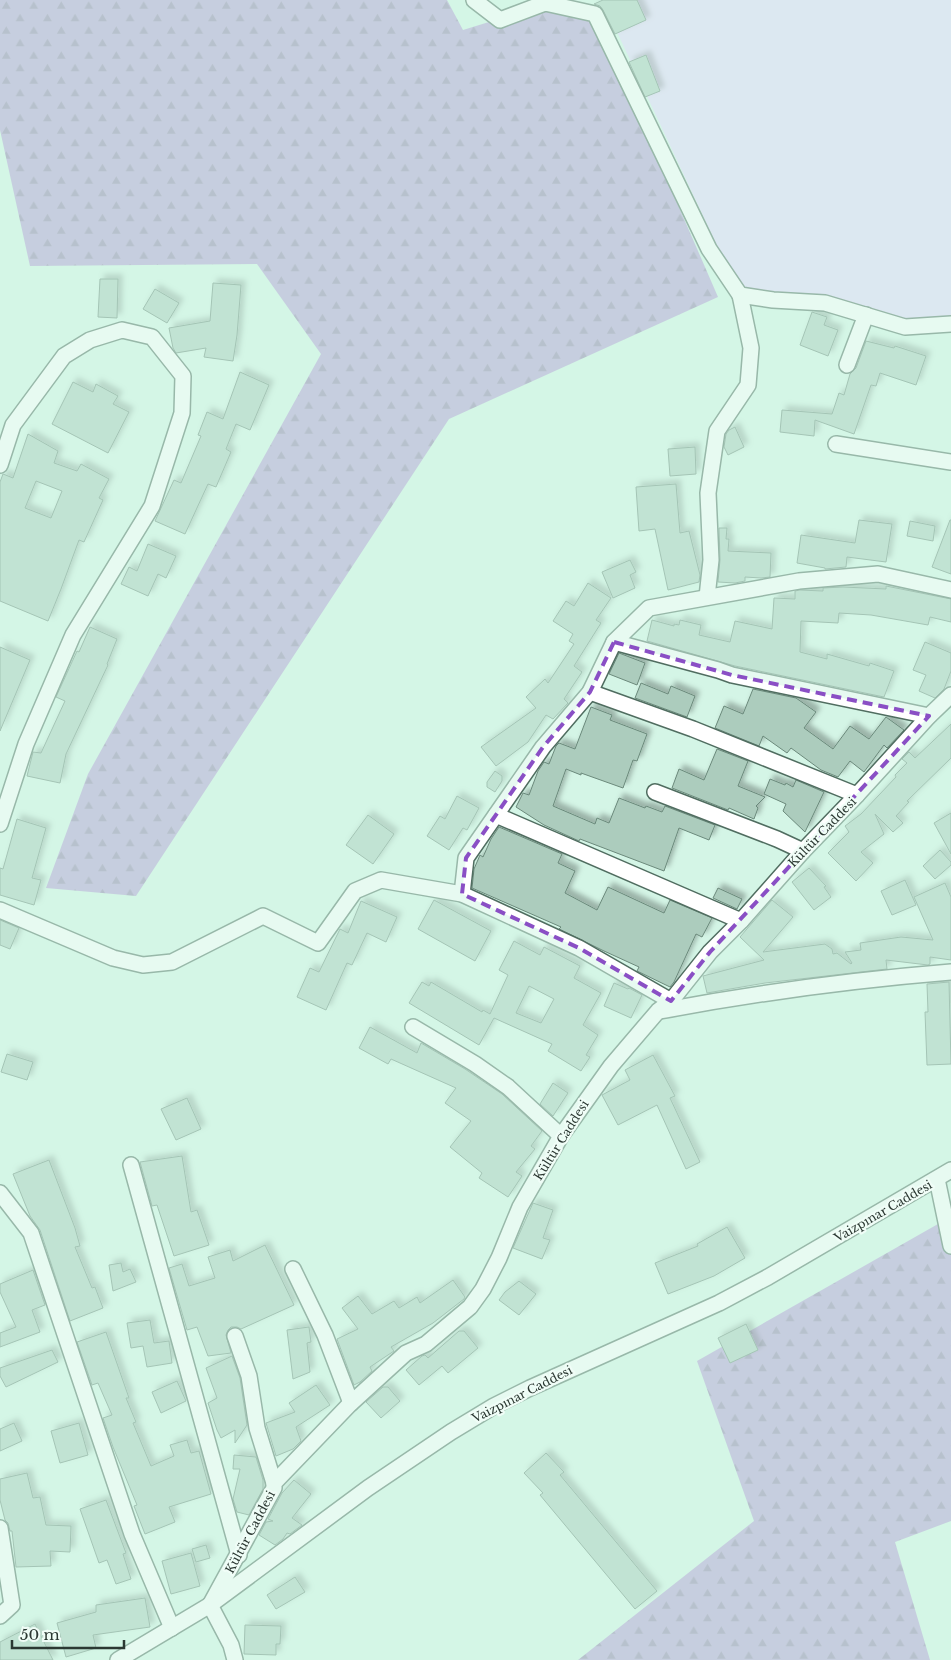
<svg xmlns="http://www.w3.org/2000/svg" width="951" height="1660" font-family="'Libre Baskerville',serif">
	<defs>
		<pattern id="forest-firs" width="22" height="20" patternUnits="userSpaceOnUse" patternTransform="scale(1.25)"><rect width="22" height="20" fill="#b79ed7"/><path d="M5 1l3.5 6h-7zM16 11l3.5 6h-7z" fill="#9582af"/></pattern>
		<filter id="shadow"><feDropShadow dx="4.5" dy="-4.5" stdDeviation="2.5" flood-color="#0004"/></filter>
	</defs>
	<rect width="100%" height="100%" fill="#d4f5e6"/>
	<polygon fill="#e7d7fe" points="602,0 951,0 951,324 905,327 740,295"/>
	<g fill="url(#forest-firs)">
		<polygon points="0,0 447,0 463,30 528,10 595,14 718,297 449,419 136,896 46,888 88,774 321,354 257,264 30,266 0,130"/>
		<polygon points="945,1220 951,1246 951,1521 895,1542 930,1660 578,1660 754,1521 697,1361"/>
	</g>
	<g fill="#acccbd" stroke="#6b897b" fill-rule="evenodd" filter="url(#shadow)">
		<polygon points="603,0 637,0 646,20 615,34 603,10 600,6 594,4"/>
		<polygon points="646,55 660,91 645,97 629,62"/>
		<polygon points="100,279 118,279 117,318 98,317"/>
		<polygon points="213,283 241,285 237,335 233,361 204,357 206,348 176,353 173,348 169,328 210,321"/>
		<polygon points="155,289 179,303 167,323 143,309"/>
		<polygon points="812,312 827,317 824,325 838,330 828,356 800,345"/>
		<polygon points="866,341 894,348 895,346 926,356 916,385 880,373 876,386 871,385 854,434 815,420 814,436 780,432 782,410 832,414 839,393 844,395 850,374 856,368"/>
		<polygon points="240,372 269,385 250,430 236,424 226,449 231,452 216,487 208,484 185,534 155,521 174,480 181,483 201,436 198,435 207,412 223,419"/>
		<polygon points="73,382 93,392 96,384 118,396 113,404 129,412 108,453 52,424"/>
		<polygon points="735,427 744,447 728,455 724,447 726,434 729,430"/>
		<path d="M28 434 58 451 54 463 77 471 81 464 109 479 99 498 103 500 84 542 79 540 61 589 48 621 0 601V482L3 474 13 478ZM36 481 62 491 51 518 25 508Z"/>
		<polygon points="695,447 696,474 670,476 668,449"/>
		<polygon points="676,484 680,533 689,531 700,575 699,582 668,590 655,529 639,531 636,487"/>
		<polygon points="859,520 892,524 886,562 847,557 846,567 825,569 825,568 797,563 801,535 855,543"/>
		<polygon points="950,520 951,520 951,574 932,567"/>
		<polygon points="910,521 935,526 933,541 907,536"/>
		<polygon points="719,528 727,528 726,539 729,539 728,551 771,553 770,577 761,578 745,577 745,581 735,583 718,582 720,560"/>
		<polygon points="148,544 176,556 166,578 158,574 148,596 121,584 129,567 137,571"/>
		<polygon points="630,560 636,572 630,575 635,588 613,598 602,572"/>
		<polygon points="588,583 611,598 596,620 601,623 574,666 582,672 564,699 568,703 553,719 546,715 528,742 496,766 481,747 536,708 526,697 545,679 548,683 574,644 569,641 573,634 553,621 566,601 574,606"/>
		<polygon points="886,586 951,599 951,622 930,617 928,625 871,615 839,613 838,623 801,621 800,652 827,659 827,654 869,666 870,663 894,671 884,697 735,666 647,641 652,620 674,626 674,624 679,625 680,620 701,625 699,635 730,642 735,621 772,629 774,598 795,599 795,591 800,590 823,591 823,588 843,587 886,589"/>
		<polygon points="90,627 117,639 107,664 108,665 66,754 60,783 27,776 33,752 41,753 65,701 56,697 77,651 79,652"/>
		<polygon points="925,642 951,653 951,671 944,689 935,698 919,691 926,675 913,670"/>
		<polygon points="0,647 30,660 0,731"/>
		<polygon points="619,653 645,663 637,685 609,674"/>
		<polygon points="641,683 668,694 671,686 695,696 687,717 635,698"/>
		<polygon points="753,689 796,698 816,712 804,728 833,749 850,726 869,739 886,717 904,730 887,748 884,745 864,772 850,761 838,777 821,770 791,748 787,753 763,736 759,746 715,728 724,706 743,714"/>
		<polygon points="591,707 612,715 610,720 647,734 637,761 633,760 623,788 581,773 581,775 566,769 553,806 595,824 597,818 609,823 619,798 645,808 646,806 662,812 665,806 715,825 709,840 679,828 664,871 580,839 579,841 544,825 516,807 523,793 529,795 538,771 544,762 549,764 556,746 559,743 575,749"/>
		<polygon points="951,724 951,758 907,801 909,802 896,816 903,823 893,832 875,814 884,834 861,852 873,863 856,881 828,853 849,832 845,826 861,814 896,777 895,775 907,763 902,759 909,752 915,758"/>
		<polygon points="717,749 748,761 738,786 765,797 756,806 758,808 754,819 729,808 728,810 672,788 679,769 704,780"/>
		<polygon points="495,771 502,776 502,781 495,792 487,787 487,782"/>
		<polygon points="770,779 785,785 786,783 793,787 796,780 824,792 805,832 783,811 786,804 764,794"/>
		<polygon points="457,796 479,808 467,830 463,828 449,850 427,836 440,816 445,819"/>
		<polygon points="951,813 951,854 934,823"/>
		<polygon points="368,815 394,834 373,864 346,845"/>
		<polygon points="17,819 46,828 32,878 41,880 34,905 0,895 0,868 3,869"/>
		<polygon points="499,827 562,854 558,863 575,871 565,893 597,910 608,887 664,913 670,900 712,918 702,937 696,934 674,982 670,987 637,971 639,967 604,951 559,929 561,927 472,888 474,869 480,855 483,857 491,839"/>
		<polygon points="940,850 951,862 951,865 935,879 923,866"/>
		<polygon points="809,868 826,886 824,887 831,897 814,910 792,882"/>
		<polygon points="905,880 916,905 892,915 881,891"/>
		<polygon points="945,883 951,897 951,960 930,957 930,964 928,965 886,960 887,969 765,983 707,993 703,976 764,960 740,937 772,900 793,917 763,952 825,944 832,949 833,954 837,953 851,964 852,963 845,952 861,950 860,943 901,937 933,940 914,897"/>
		<polygon points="718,888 742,899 737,909 713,898"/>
		<polygon points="434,900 491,931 475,961 418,929"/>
		<polygon points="361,901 397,917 386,942 367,933 352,965 347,963 326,1010 297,997 310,968 319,972 340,929 348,933"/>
		<polygon points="0,920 19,928 10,949 0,945"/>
		<path d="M514 941 540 955 544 947 580 966 574 978 601 993 583 1025 598 1035 586 1055 590 1057 581 1071 548 1051 552 1044 494 1018 479 1045 409 1003 422 982 429 986 431 982 482 1012 483 1010 490 1014 508 975 499 970ZM529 986 554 999 541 1023 516 1013Z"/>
		<polygon points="949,982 951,1064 927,1065 925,1012 928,1012 927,984"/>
		<polygon points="614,983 628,989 629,988 642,995 631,1018 604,1006"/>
		<polygon points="370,1027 417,1053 421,1043 465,1069 502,1094 542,1131 531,1146 535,1149 516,1172 522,1176 508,1197 479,1178 482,1173 450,1147 471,1121 445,1103 456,1088 391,1059 388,1064 359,1048"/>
		<polygon points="7,1054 33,1062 27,1080 1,1072"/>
		<polygon points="653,1055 675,1096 670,1098 700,1162 686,1169 657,1105 618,1125 602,1095 630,1080 625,1070"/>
		<polygon points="553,1083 568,1093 553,1116 540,1104"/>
		<polygon points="187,1098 201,1129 176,1140 161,1109"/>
		<polygon points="182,1156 191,1212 197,1210 209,1245 174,1256 157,1205 152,1206 140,1162"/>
		<polygon points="49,1160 75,1228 80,1246 75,1247 92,1288 95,1287 103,1308 70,1321 40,1230 30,1216 13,1174"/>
		<polygon points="533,1203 553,1210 543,1238 550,1240 542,1259 513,1248"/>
		<polygon points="727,1227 745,1258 714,1276 668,1294 655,1263 698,1246 697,1244"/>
		<polygon points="265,1245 294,1305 241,1329 237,1327 231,1327 228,1330 226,1335 231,1353 208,1356 197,1327 187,1330 169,1268 182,1264 189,1286 215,1278 208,1257 230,1250 233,1261"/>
		<polygon points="121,1263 123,1272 130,1269 136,1282 113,1291 109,1265"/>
		<polygon points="33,1270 45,1305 32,1310 40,1332 0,1347 0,1333 16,1327 0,1292 0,1284"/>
		<polygon points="453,1280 465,1297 464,1299 433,1323 391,1347 394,1351 370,1367 372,1371 360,1382 354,1385 337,1339 358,1329 342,1308 358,1296 372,1314 394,1301 399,1308 417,1297 420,1303"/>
		<polygon points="519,1281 536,1294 519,1315 499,1300 505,1292"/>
		<polygon points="150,1320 154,1343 169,1341 172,1363 147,1367 143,1346 131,1348 127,1323"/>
		<polygon points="746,1324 758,1350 730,1363 718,1338"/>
		<polygon points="309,1327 311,1342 307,1343 310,1372 293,1379 287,1330"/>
		<polygon points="459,1331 464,1331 478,1348 448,1373 442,1366 419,1385 406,1370 422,1356 425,1355 428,1358"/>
		<polygon points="106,1332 129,1398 126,1398 136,1422 133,1423 151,1466 174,1456 170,1445 187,1440 191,1453 199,1451 211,1494 169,1507 175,1522 145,1534 134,1506 137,1505 113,1447 103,1418 112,1415 98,1383 92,1385 77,1342"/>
		<polygon points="52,1350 58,1362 6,1387 0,1376 0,1368"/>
		<polygon points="232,1356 240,1378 247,1425 235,1443 235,1430 221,1438 217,1430 208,1403 217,1398 206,1368"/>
		<polygon points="177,1381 186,1401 161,1413 152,1392"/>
		<polygon points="316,1385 330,1405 296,1427 301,1441 293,1449 276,1456 266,1423 295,1412 289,1403"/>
		<polygon points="383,1387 388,1387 400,1401 381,1418 366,1402"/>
		<polygon points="14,1423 22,1441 0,1451 0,1429"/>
		<polygon points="79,1423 88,1455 60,1463 51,1431"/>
		<polygon points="546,1453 564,1472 560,1475 657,1591 635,1609 540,1495 543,1493 524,1473"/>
		<polygon points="234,1455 256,1457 263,1480 263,1489 249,1515 237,1512 233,1499 240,1469 233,1469"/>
		<polygon points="27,1473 33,1498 40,1497 46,1525 71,1526 70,1552 50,1551 51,1566 16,1567 12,1531 10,1531 8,1523 5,1520 0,1500 0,1479"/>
		<polygon points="294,1480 311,1494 292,1518 302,1525 290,1534 287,1533 283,1539 275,1545 259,1535 266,1522 273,1521 268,1519 282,1493"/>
		<polygon points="106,1500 126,1553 123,1554 131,1579 116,1584 107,1560 99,1563 80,1509"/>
		<polygon points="206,1545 210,1558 196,1562 192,1549"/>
		<polygon points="191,1553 200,1586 171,1594 162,1561"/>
		<polygon points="295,1577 305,1592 276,1609 267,1595"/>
		<polygon points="145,1598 150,1627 93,1635 96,1648 66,1657 57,1623 96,1612 96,1605"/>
		<polygon points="35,1624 53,1660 0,1660 0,1642"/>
		<polygon points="245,1625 281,1626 280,1644 276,1644 276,1655 244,1654"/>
	</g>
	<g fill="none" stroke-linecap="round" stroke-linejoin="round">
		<g stroke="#506d60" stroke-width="18">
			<g id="minor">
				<polyline points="474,0 500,20 545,3 595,14 709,249 740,295 773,300 825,303 905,327 951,324"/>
				<polyline points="847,365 866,315"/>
				<polyline points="836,444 951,462"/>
				<polyline points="0,465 13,425 64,356 90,340 122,330 152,337 183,376 182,413 152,506 73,635 26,744 0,824"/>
				<polyline points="707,597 711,560 708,493 717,431 748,385 751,348 740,295"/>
				<polyline points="614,642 718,670 732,675 929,716"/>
				<polyline points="590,692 693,729 857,795"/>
				<polyline points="655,792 777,839 803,851"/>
				<polyline points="496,815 741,921"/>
				<polyline points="462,894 466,858 543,747 590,692 614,642 649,608 799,581 878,574 951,590"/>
				<polyline points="0,910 113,958 143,965 172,962 263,916 318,943 355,891 381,880 462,894 579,948 671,1001"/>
				<path d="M660 1011C756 993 853 980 951 972"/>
				<polyline points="413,1027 475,1064 508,1087 561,1136"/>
				<polyline points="131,1165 239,1555"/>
				<polyline points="937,1179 951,1246"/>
				<polyline points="0,1193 31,1233 132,1534 172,1628"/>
				<polyline points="293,1269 325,1335 351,1403"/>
				<polyline points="235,1336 249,1376 257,1428 274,1483"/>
				<polyline points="0,1528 12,1605 0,1616"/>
				<polyline points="210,1605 274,1488 274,1483 349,1405 406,1353 426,1344 470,1307 483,1289 499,1258 520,1207 561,1136 611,1066 658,1011 671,1001 710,952 741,921 803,851 857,795 929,716 951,695"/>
				<polyline points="210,1605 231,1645 235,1660"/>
				<polyline points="118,1660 210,1605 368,1488 451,1432 494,1406 530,1388 719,1303 768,1277 951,1170"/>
			</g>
		</g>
		<use href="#minor" stroke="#fff" stroke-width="15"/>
	</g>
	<path d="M0 0H951V1660H0ZM614 642 732 675 929 716 710 952 671 1001 579 948 462 894 466 858 543 747 590 692Z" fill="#d4f5e6" fill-opacity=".55" fill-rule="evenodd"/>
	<path fill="none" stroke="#8a4fc5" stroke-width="4" stroke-dasharray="10 6" stroke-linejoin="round" d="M614 642 732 675 929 716 710 952 671 1001 579 948 462 894 466 858 543 747 590 692Z"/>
	<g text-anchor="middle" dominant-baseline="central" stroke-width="4.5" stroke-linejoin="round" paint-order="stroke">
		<g font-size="12" fill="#2b3832" stroke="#f0fdf7">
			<text transform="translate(822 832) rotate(-46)">Kültür Caddesi</text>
			<text transform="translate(561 1140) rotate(-58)">Kültür Caddesi</text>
			<text transform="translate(883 1211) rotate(-30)">Vaizpınar Caddesi</text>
			<text transform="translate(522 1394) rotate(-27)">Vaizpınar Caddesi</text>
			<text transform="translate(250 1532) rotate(-62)">Kültür Caddesi</text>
		</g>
	</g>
	<path d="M12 1640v8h112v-8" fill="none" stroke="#2b3832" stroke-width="2.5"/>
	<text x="20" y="1640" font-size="15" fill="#2b3832" stroke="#f0fdf7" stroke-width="4" paint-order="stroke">50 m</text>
</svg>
